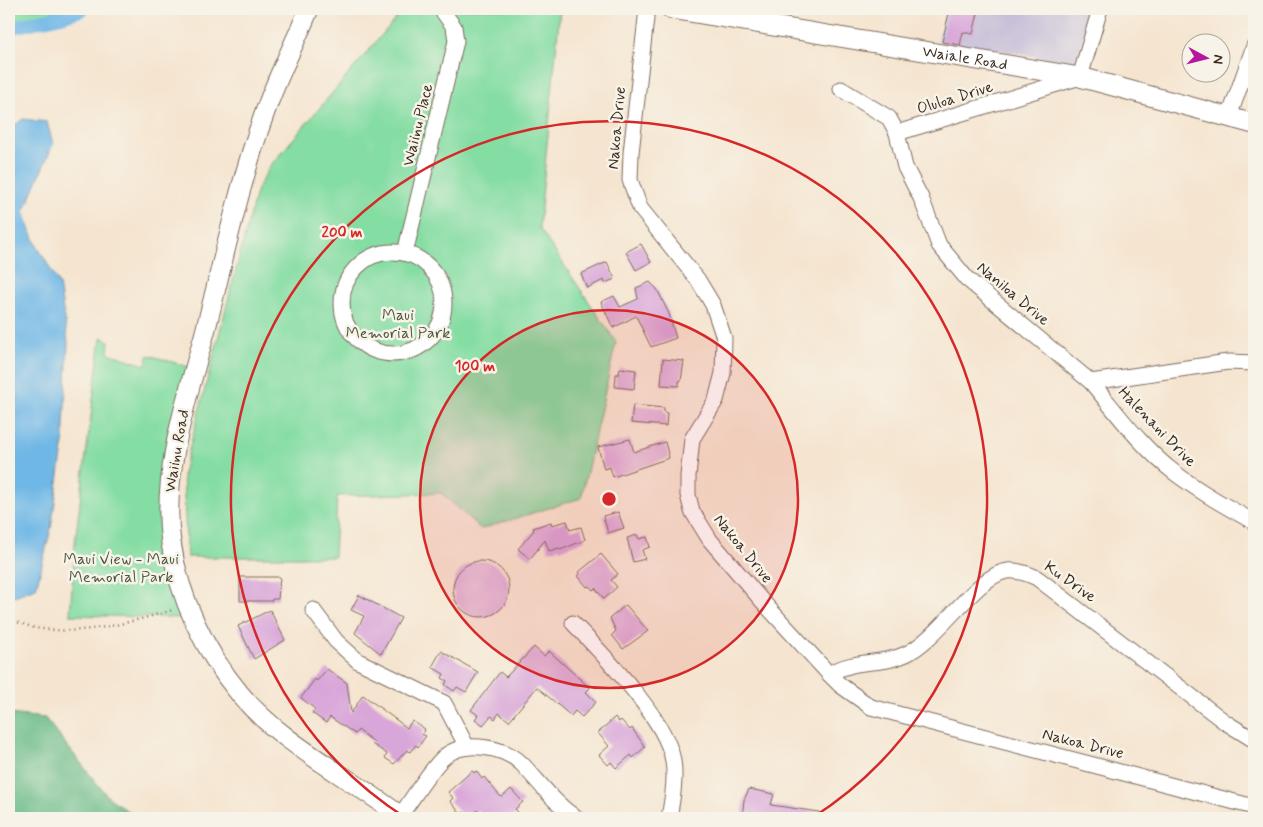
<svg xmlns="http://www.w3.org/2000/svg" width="1263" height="827" font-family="Mynerve,sans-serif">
	<rect width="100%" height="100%" fill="#f7f3e8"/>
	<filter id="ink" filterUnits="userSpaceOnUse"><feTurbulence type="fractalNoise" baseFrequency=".02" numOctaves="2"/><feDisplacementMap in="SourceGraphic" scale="10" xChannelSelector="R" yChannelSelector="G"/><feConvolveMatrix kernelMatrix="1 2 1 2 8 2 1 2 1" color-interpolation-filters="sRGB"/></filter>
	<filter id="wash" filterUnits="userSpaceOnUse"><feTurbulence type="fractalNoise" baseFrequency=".0096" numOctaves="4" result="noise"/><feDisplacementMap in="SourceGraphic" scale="20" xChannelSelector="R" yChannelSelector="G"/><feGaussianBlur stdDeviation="1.12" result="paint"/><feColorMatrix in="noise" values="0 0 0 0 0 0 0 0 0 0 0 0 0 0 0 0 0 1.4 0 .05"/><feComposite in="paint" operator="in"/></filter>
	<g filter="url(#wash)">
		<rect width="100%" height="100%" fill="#f5e5d0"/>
		<polygon fill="#c8bfd8" points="946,9 1091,9 1076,63 938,41"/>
		<g fill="#84dda3" stroke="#608460">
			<polygon points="9,9 63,9 64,17 9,27"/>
			<polygon points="404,9 560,9 539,228 616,342 581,498 481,529 441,493 337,496 334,557 187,557 183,473 257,189 271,165"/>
			<polygon points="101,337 109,341 108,353 145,365 149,355 189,367 166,453 184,618 70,615 75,542"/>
		</g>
		<polygon fill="#6bbc89" stroke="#537354" points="9,714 45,718 107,796 137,818 9,818"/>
		<polygon fill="#6eb7e6" stroke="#547082" points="23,119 47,122 53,144 24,212 36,244 59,284 68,342 63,448 51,529 36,588 9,598 9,130"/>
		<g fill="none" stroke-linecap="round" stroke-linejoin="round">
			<polyline stroke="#6eb7e6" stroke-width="14" points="9,28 61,16 83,9"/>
		</g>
		<g id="blocks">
			<g fill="#d9a6d9">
				<polygon points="950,9 978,13 973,34 963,32 960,45 942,42"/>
				<polygon points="641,244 651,262 636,270 626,252"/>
				<polygon points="607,262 615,279 605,283 604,280 587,288 581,274"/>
				<polygon points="650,282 657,289 669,314 676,338 651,347 636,316 613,328 601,302 614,296 620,307 638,299 636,288"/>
				<polygon points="663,359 684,361 681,381 679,381 679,386 661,385"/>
				<polygon points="620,368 636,370 634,389 615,387 616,374 619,374"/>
				<polygon points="633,405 664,408 664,412 667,413 666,426 631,423"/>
				<polygon points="630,439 634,452 665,442 669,458 613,477 610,467 604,469 598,447"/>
				<polygon points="618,512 624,528 608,533 603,516"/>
				<polygon points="567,521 570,530 581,527 585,540 560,550 559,548 549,551 545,540 530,559 518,549 534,530 533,528 551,522 552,525"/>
				<polygon points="637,535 639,539 647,537 650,547 642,550 645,559 633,562 627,538"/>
				<polygon points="601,554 618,574 611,580 617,587 604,599 595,588 593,590 589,586 587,587 578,576 580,574 579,572"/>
				<circle cx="481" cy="589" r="28"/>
				<polygon points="240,577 280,577 278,599 272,599 272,601 240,601"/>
				<polygon points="359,595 401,618 381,654 355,633 364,616 351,610"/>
				<polygon points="626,605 648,631 623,649 612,635 616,631 610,618"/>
				<polygon points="270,610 285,640 254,659 238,626"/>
				<polygon points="534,647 544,656 549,651 590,688 586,692 596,702 582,717 575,711 571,716 537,687 509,721 499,713 495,719 491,716 483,725 475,719 478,715 471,710 500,672 506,677"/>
				<polygon points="441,651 478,672 466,692 457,687 454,691 445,685 447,681 442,678 444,674 432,667"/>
				<polygon points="327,669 347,683 351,713 363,695 407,728 412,721 425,729 422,734 426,736 418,747 416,745 410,752 407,750 394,764 385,758 387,754 372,744 374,742 358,730 355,734 330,717 326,723 312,713 315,709 301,698 315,679 317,681"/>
				<polygon points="615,717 619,722 621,720 630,730 632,728 645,747 633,758 631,755 616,768 611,762 608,765 599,755 609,746 598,733"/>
				<polygon points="472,771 474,773 476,771 482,779 484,777 500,796 502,797 511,789 523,802 515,809 518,812 511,818 485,818 478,810 469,818 464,812 461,814 450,801 453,798 448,792"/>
				<polygon points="749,789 774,794 771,805 819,812 819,818 742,818 744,800"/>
			</g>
		</g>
	</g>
	<g filter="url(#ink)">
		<use href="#blocks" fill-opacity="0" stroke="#7c6b5c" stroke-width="1"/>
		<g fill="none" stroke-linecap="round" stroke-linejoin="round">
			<g stroke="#7c6b5c" stroke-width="17">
				<g id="minor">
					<polyline points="647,9 631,153 630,180 640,208 698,280 713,305 724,338 723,373 716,400 692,439 688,476 688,495 692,511 710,540 763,602 829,674 840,685 871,707 1254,807"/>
					<polyline points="841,89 889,118 897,133 905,167 921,198 939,245 967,279 1091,382 1228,362 1254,363"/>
					<polyline points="1229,117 1254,46"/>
					<polyline points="897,133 1080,77 1100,9"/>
					<circle cx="393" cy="303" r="51"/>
					<polyline points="405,253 456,41 454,27 441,9"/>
					<path d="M1091 382C1117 413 1143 449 1175 473 1200 492 1227 507 1254 522"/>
					<polyline points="313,610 336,641 358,661 444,703 467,747"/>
					<path d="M573 623C602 654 667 719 673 761 676 779 672 801 669 818"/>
					<path d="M829 674C856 658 881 666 906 654 939 639 977 574 1008 571 1018 570 1028 574 1037 578L1225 722 1254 740"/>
					<path d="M400 816C411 801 431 768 444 757 464 740 504 746 522 764 540 783 554 803 576 818"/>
				</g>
			</g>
			<g stroke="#7c6b5c" stroke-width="21">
				<g id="tertiary">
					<path d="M309 9C295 43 277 77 265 112 239 184 224 258 205 332 187 398 161 474 171 543 179 598 205 652 240 694 282 745 352 778 403 818"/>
					<path id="s1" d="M671 9 1080 77 1254 124"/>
				</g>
			</g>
			<path stroke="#7c6b5c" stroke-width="2.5" stroke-dasharray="1 4" stroke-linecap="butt" d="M9 619C20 623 31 628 43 629 88 635 130 622 173 610"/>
			<use href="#minor" stroke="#fff" stroke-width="15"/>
			<use href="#tertiary" stroke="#fff" stroke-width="19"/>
		</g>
	</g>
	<circle cx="609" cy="499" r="189" fill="#d62828" fill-opacity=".12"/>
	<g fill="none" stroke="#d62828" stroke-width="2.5">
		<circle cx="609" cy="499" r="189"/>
		<path d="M406 818A378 378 0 1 1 812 818"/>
	</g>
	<g text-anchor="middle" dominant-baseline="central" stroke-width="5" stroke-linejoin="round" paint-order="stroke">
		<g font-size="16" fill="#3b2a1e" stroke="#f7f3e8">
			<text stroke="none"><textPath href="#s1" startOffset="298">Waiale Road</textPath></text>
			<text transform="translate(955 98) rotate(-17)">Oluloa Drive</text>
			<text transform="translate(418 125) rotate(-76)">Waiinu Place</text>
			<text transform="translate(617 128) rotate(-85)">Nakoa Drive</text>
			<text transform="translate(1013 294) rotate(40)">Naniloa Drive</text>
			<text transform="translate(1157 427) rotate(46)">Halenani Drive</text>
			<text transform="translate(177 451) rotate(-80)">Waiinu Road</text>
			<text transform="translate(743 549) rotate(51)">Nakoa Drive</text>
			<text transform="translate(1070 582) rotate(35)">Ku Drive</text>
			<text transform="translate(1083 744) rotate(14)">Nakoa Drive</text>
		</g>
		<g font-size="16" fill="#4d573f" stroke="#f7f3e8">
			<text x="398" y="315">Maui<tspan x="398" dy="18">Memorial Park</tspan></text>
			<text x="121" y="559">Maui View - Maui<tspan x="121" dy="18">Memorial Park</tspan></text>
		</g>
	</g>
	<circle cx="609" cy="499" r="8" fill="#d62828" stroke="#f7f3e8" stroke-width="2.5"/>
	<g font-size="15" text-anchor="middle" font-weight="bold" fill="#d62828" stroke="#f7f3e8" stroke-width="5" stroke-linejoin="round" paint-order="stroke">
		<text x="342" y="237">200 m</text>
		<text x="475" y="371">100 m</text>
	</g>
	<rect width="1263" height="827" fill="none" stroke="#f7f3e8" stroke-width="30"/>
	<g transform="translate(1206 58) rotate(97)"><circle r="24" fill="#f7f3e8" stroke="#aca397"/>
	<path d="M0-4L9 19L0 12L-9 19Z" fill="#b5179e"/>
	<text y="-8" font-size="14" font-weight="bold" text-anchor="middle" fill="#3b2a1e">N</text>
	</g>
</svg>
